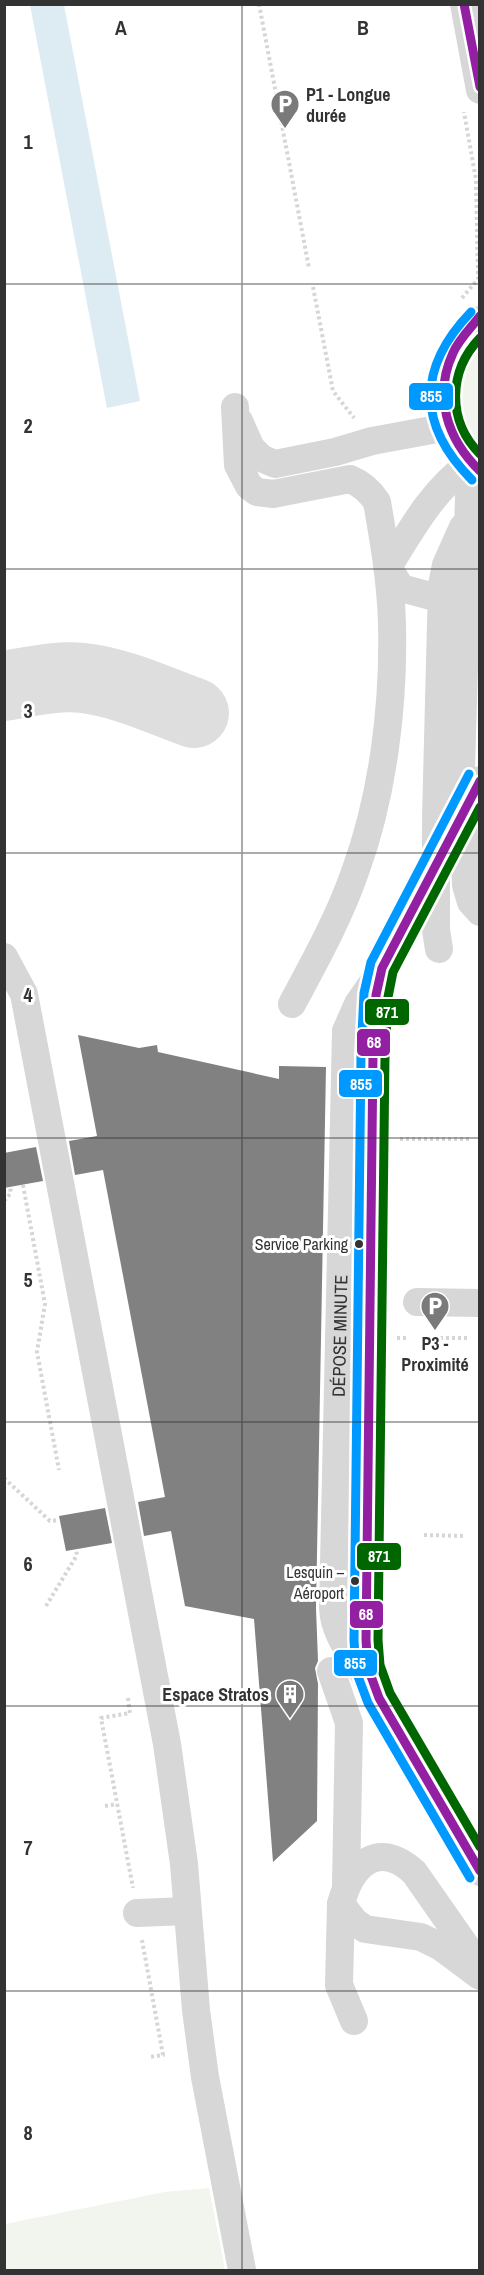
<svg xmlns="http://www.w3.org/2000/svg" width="484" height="2275" font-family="'Archivo Narrow',sans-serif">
	<rect width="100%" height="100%" fill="#fff"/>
	<g fill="#f1f5ed">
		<path d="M479 341V449C448 415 455 376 479 341Z"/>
		<polygon points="209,2188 225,2270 5,2270 5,2224 165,2192"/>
	</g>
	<polygon fill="#ddebf3" points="30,5 64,5 140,401 107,408"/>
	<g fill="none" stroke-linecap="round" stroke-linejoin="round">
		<path stroke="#dedede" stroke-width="70" d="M4 686C30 682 57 675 83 678 120 682 158 700 194 713"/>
	</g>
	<g fill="#818181">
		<polygon points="78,1035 139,1048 157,1045 158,1052 279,1079 279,1066 326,1067 316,1608 318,1661 315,1668 318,1684 317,1821 273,1862 254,1619 185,1606 171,1531 144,1536 138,1502 165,1497 103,1170 75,1175 69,1141 97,1136"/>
		<polygon points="36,1147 43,1181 4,1188 4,1153"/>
		<polygon points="105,1508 112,1543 66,1551 59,1516"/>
	</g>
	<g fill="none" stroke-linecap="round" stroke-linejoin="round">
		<g stroke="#d6d6d6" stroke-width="4" stroke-dasharray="3 3" stroke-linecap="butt">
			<polyline points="259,4 309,268"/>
			<polyline points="313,287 333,391 354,418"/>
			<polyline points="462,298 478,279 476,180 464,112"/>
			<polyline points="400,1139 470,1139"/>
			<polyline points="23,1185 45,1304 37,1352 59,1470"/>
			<polyline points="4,1201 11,1193 10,1187"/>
			<polyline points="397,1338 407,1338"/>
			<polyline points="428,1338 468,1338"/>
			<polyline points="4,1478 50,1521 59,1520"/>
			<polyline points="424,1535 466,1536"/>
			<polyline points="46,1606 77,1555 76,1549"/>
			<polyline points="128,1698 130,1713 101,1718 133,1888"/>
			<polyline points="105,1806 117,1804"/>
			<polyline points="142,1940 163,2055 149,2057"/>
		</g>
		<g stroke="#d7d7d7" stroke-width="28">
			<polyline points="464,4 480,90"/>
			<path d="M480 320C431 362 429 430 480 471"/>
			<path d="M235 407 238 465 249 486 257 492 273 494 350 479C362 484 370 491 377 502 384 542 391 583 392 624 394 705 383 796 355 872 339 918 315 961 292 1004"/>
			<polyline points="239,421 251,448 261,458 275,464 335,452 372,441 448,427"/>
			<polyline points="470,463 461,768 466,885 471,902 480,912"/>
			<path d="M442 599 401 588 388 567C412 528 433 490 470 463"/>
			<polyline points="439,949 436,930 436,818 442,585 446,565 463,527"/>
			<polyline points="4,957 24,994 167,1744 184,1864 196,2010 205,2077 242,2270"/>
			<polyline points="382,968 376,995 374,1030 367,1655 372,1679 379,1698 480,1872"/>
			<polyline points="417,1302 480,1303"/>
			<polyline points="331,1671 349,1723 346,1884"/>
			<path id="s1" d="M367 1679C353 1656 334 1635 333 1608L346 1031 358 1004 376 978"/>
			<polyline points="341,1904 339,1985 354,2021"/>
			<polyline points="137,1913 187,1911"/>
			<path d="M480 1971 465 1945 414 1872C378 1839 351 1865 341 1904L355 1922 365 1929 421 1937 441 1947 480 1976"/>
		</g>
		<polyline stroke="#d7d7d7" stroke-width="28" points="382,968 480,780"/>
		<g stroke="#fff" stroke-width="14">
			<g id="bus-1">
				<polyline points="464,4 480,87"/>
				<path d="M480 316C471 328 459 339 453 353 433 396 447 439 480 471"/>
				<polyline points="480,781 382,968 376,995 373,1055 366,1640 368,1668 379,1698 480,1871"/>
			</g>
		</g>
		<g stroke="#fff" stroke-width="14">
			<g id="bus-2">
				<path d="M471 312C418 367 416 424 472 480"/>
				<polyline points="469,774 371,962 364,993 361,1055 354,1640 356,1671 368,1703 470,1878"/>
			</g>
		</g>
		<g stroke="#fff" stroke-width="14">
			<g id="bus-3">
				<path d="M480 338C448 371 447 421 480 454"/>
				<polyline points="480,807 393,972 388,997 385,1055 378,1640 380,1665 390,1693 480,1847"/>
			</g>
		</g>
		<use href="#bus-1" stroke="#9320a3" stroke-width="9"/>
		<use href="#bus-2" stroke="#09f" stroke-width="9"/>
		<use href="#bus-3" stroke="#060" stroke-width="9"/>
	</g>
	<path fill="none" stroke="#333" stroke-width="1.5" stroke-opacity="0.55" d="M242 4V2270M4 284H480M4 569H480M4 853H480M4 1138H480M4 1422H480M4 1706H480M4 1991H480"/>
	<defs>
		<g id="parking-pin" transform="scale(1.5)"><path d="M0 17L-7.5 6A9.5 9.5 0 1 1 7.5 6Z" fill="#7a7a7a" stroke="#fff"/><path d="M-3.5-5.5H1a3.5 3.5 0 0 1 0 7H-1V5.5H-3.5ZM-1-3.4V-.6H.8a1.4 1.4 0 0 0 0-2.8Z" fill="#fff"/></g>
		<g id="building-pin" transform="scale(1.5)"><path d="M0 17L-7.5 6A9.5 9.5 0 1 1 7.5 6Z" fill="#7a7a7a" stroke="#fff"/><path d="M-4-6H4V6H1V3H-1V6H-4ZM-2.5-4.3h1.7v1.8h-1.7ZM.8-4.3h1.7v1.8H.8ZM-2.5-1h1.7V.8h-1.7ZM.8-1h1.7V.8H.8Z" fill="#fff"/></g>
	</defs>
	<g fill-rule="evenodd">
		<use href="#parking-pin" x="285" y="104"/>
		<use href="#parking-pin" x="435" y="1306"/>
		<use href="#building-pin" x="290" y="1694"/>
	</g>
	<g fill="#333" stroke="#fff" stroke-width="2">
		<circle cx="359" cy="1244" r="5"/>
		<circle cx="355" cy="1581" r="5"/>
	</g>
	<g text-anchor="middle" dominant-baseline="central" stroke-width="6" stroke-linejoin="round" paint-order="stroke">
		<g font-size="16" fill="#333" stroke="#fff" text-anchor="end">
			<text x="348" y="1244">Service Parking</text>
			<text x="344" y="1572">Lesquin –<tspan x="344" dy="21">Aéroport</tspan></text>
		</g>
		<g font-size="18" font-weight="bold" fill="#333" stroke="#fff" text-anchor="start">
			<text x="306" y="94">P1 - Longue<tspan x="306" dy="21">durée</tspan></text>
			<text x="435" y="1343" text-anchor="middle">P3 -<tspan x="435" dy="21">Proximité</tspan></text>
			<text x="269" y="1694" text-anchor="end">Espace Stratos</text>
		</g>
		<g font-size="18" fill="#333" stroke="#fff">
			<text stroke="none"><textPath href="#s1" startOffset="352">DÉPOSE MINUTE</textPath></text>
		</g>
	</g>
	<g font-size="20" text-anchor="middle" font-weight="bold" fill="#333" stroke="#fff" stroke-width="6" stroke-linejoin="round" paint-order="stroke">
		<text x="121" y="35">A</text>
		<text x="363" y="35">B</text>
		<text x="28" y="149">1</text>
		<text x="28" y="433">2</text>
		<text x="28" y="718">3</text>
		<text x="28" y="1002">4</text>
		<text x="28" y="1287">5</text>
		<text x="28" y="1571">6</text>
		<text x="28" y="1855">7</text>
		<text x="28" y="2140">8</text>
	</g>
	<g stroke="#fff" stroke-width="2">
		<rect x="408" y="382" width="46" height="29" rx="6" fill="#09f"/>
		<rect x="364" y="998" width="46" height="28" rx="6" fill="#060"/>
		<rect x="356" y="1028" width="35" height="29" rx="6" fill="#9320a3"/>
		<rect x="338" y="1069" width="45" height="29" rx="6" fill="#09f"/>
		<rect x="356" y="1542" width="46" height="29" rx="6" fill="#060"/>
		<rect x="349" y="1600" width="35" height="29" rx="6" fill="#9320a3"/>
		<rect x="333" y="1649" width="45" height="28" rx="6" fill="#09f"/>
	</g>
	<g font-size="16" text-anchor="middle" font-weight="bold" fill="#fff">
		<text x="431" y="402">855</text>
		<text x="387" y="1018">871</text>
		<text x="374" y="1048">68</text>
		<text x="361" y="1090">855</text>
		<text x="379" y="1562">871</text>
		<text x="366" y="1620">68</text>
		<text x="355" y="1669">855</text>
	</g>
	<rect width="484" height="2275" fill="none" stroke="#333333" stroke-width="12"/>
</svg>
